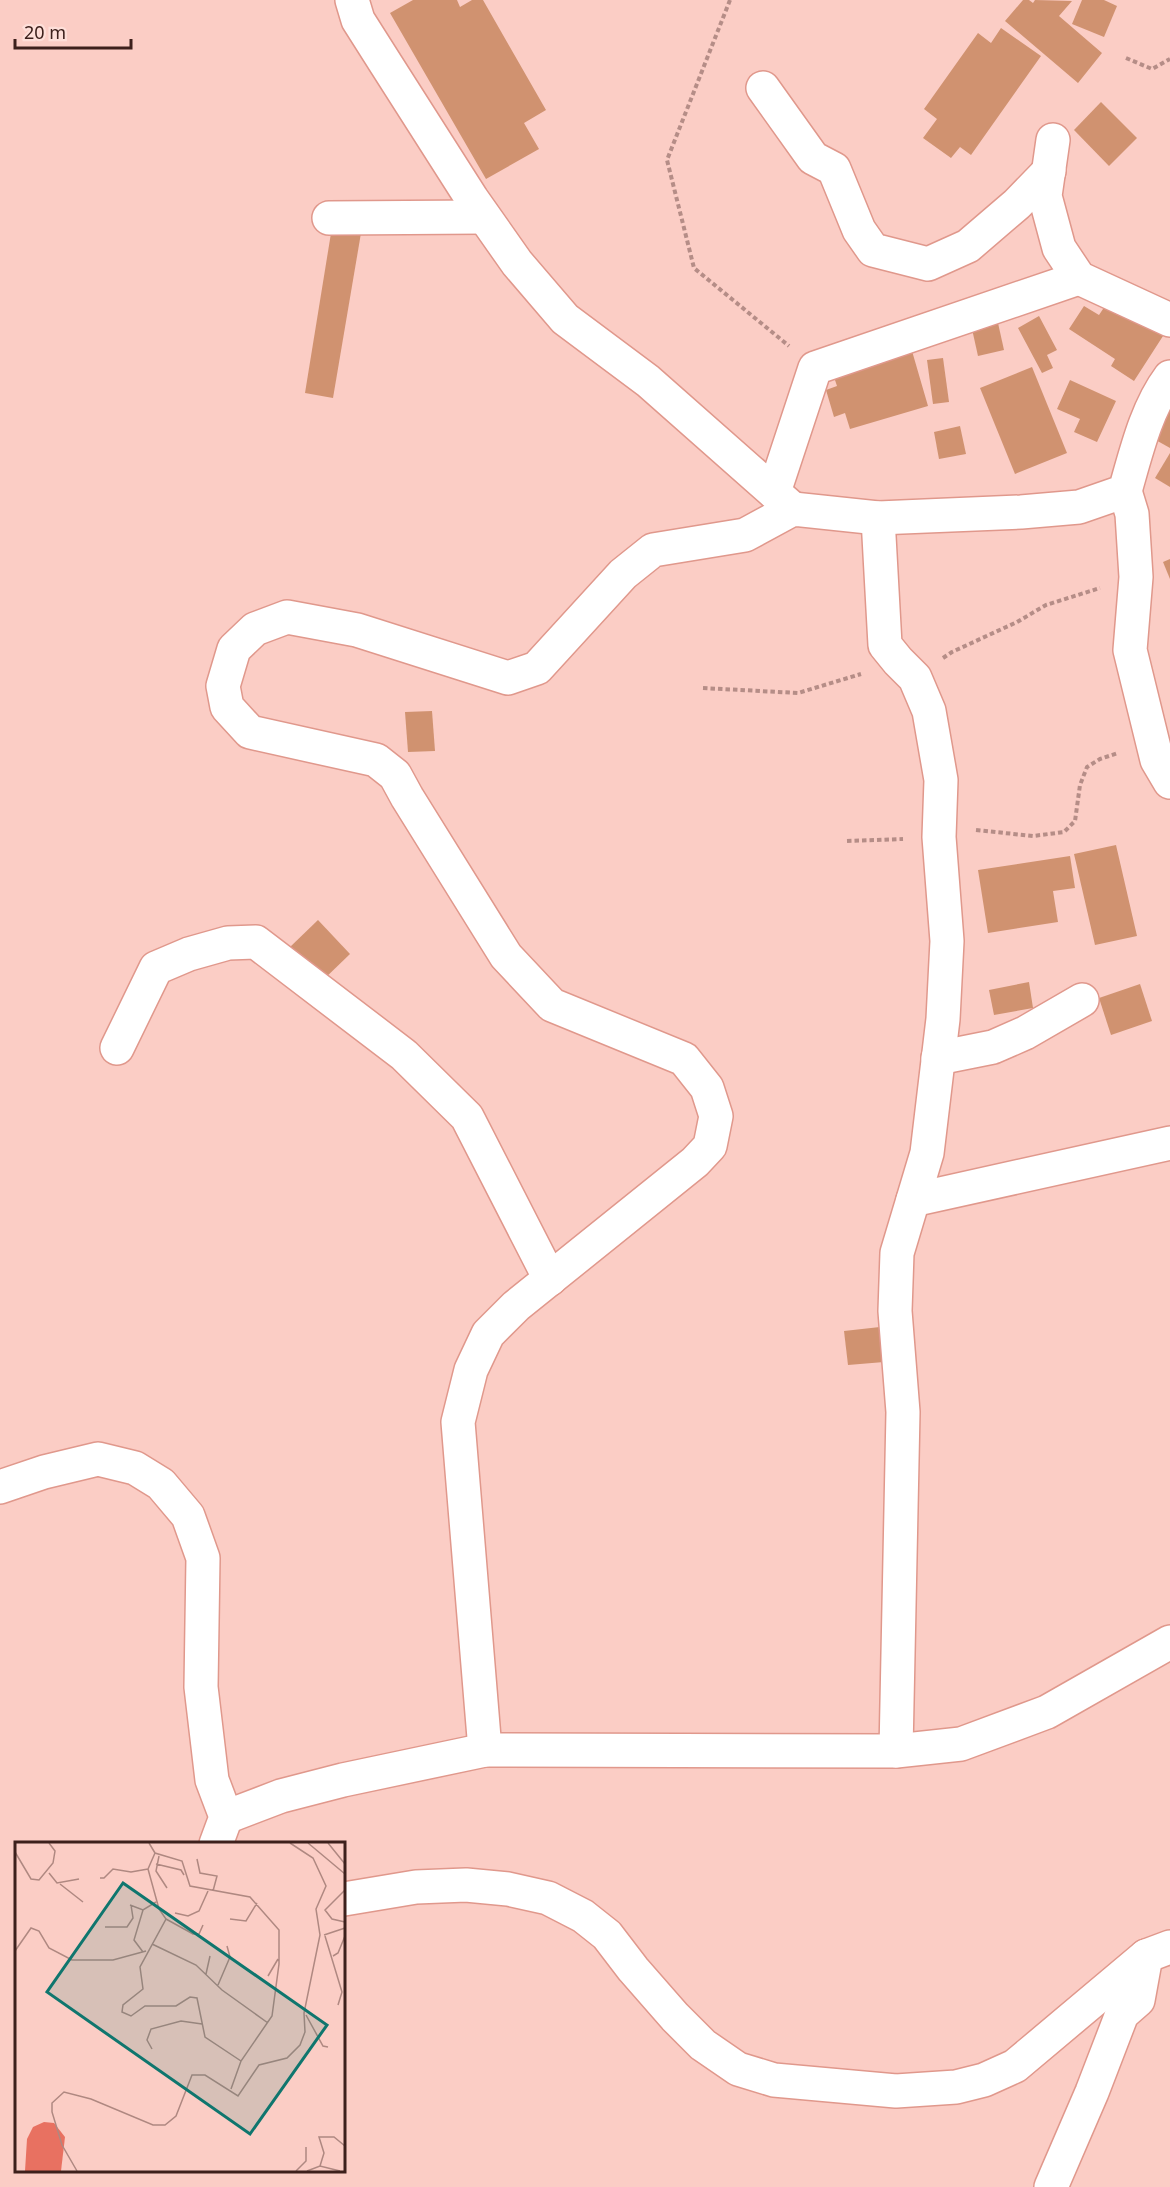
<svg xmlns="http://www.w3.org/2000/svg" width="1170" height="2187" font-family="'Noto Sans',sans-serif">
	<rect width="100%" height="100%" fill="#fbcdc5"/>
	<g fill="#d09270">
		<polygon points="413,0 457,0 460,7 472,0 483,0 546,110 524,123 539,149 486,179 390,13"/>
		<polygon points="1023,0 1029,0 1033,3 1035,0 1072,1 1059,16 1102,53 1078,83 1005,21"/>
		<polygon points="1082,0 1104,0 1117,6 1104,37 1072,24"/>
		<polygon points="1001,28 1041,56 971,155 960,147 951,158 923,138 937,119 924,109 978,33 991,43"/>
		<polygon points="1101,102 1137,138 1109,166 1074,130"/>
		<polygon points="332,227 361,233 333,398 305,393"/>
		<polygon points="1109,300 1163,336 1134,381 1111,366 1115,359 1069,329 1084,306 1099,315"/>
		<polygon points="1039,316 1057,350 1047,355 1053,368 1042,373 1018,328"/>
		<polygon points="998,323 1004,350 978,356 972,329"/>
		<polygon points="912,351 928,406 850,429 845,413 834,417 826,390 837,386 833,374"/>
		<polygon points="943,358 949,402 933,404 927,360"/>
		<polygon points="1032,367 1067,453 1015,474 980,388"/>
		<polygon points="1070,380 1116,401 1097,442 1074,432 1080,419 1057,409"/>
		<polygon points="1170,410 1170,448 1154,439"/>
		<polygon points="960,426 966,454 939,459 934,432"/>
		<polygon points="1170,453 1170,487 1155,478"/>
		<polygon points="1170,559 1170,579 1163,562"/>
		<polygon points="432,711 435,751 408,752 405,712"/>
		<polygon points="1116,845 1137,936 1095,945 1074,854"/>
		<polygon points="1070,856 1075,888 1053,891 1058,922 988,933 978,870"/>
		<polygon points="318,920 350,954 321,982 289,948"/>
		<polygon points="1029,982 1033,1008 994,1015 989,990"/>
		<polygon points="1140,984 1152,1021 1111,1035 1099,998"/>
		<polygon points="880,1327 884,1362 848,1365 844,1331"/>
	</g>
	<g fill="none" stroke-linecap="round" stroke-linejoin="round">
		<g stroke="#e0988c" stroke-width="36">
			<g id="minor">
				<polyline points="352,0 358,20 384,61 472,199 517,263 565,319 648,381 793,509"/>
				<polyline points="763,88 813,158 834,169 859,230 873,250 928,264 968,246 1017,204 1049,171"/>
				<polyline points="1053,140 1045,196 1059,248 1079,278 1170,320"/>
				<polyline points="329,218 484,217"/>
				<polyline points="1125,491 1132,514 1136,577 1130,650 1157,760 1170,782"/>
				<polyline points="774,492 815,368 1079,278"/>
				<polyline points="878,518 885,645 898,661 915,678 929,711 941,780 939,837 947,941 943,1019 927,1153 897,1253 895,1311 903,1412 896,1751"/>
				<polyline points="117,1048 156,968 189,954 228,943 256,942 404,1055 467,1117 550,1279"/>
				<polyline points="938,1058 993,1047 1025,1033 1082,1000"/>
				<polyline points="913,1200 1170,1143"/>
				<polyline points="0,1487 44,1472 98,1459 135,1468 161,1484 188,1516 203,1558 201,1687 212,1780 226,1817 216,1844"/>
				<path d="M485 1750 458 1422 471 1370 488 1334 516 1306 695 1162 710 1146 716 1116 707 1088 684 1059 552 1005 506 956 407 797 395 775 376 760 250 732 227 707 223 686 234 649 255 629 287 617 357 630 508 678 537 668 623 574 653 550 745 535 793 509 878 518 1021 512 1079 507 1125 491C1136 453 1146 409 1170 377"/>
				<polyline points="226,1817 281,1796 343,1780 485,1750 896,1751 961,1744 1047,1712 1170,1642"/>
				<polyline points="344,1899 416,1887 466,1885 508,1889 548,1898 583,1916 607,1935 633,1969 675,2017 703,2045 738,2069 774,2080 896,2091 956,2087 984,2080 1015,2066 1146,1956 1170,1947"/>
				<polyline points="1051,2187 1092,2092 1122,2014 1138,2000 1146,1956"/>
			</g>
		</g>
		<g stroke="#b58d87" stroke-width="4" stroke-dasharray="4.5 3" stroke-linecap="butt">
			<polyline points="730,0 667,160 694,268 789,346"/>
			<polyline points="1126,58 1152,69 1170,59"/>
			<polyline points="943,658 952,652 1017,622 1046,605 1100,588"/>
			<polyline points="703,688 798,693 861,674"/>
			<polyline points="976,830 1033,836 1064,832 1075,821 1080,785 1087,767 1100,759 1118,753"/>
			<polyline points="847,841 903,839"/>
		</g>
		<use href="#minor" stroke="#fff" stroke-width="33"/>
	</g>
	<g transform="translate(15 1842)">
		<rect width="330" height="330" fill="#fbcdc5"/>
		<path d="M29 280 39 281 50 295 46 329H10L12 297 18 285Z" fill="#e87161"/>
		<path fill="none" stroke="#af8881" stroke-width="1.5" d="M134 1 140 11 167 19 175 44 235 55 264 88V122L257 174 226 219 216 247M293 1 330 32M313 1 330 22M0 10 16 37 24 38 38 21 40 9 34 1M140 11 133 27 144 67 151 77 125 125 128 147 108 163 107 170 116 174 130 164H161L175 155 182 156 190 195 226 219M144 14 141 29 152 46M182 17 185 31 202 34 198 49M141 22 166 28 169 33M34 31 42 41 64 37M85 36H89L98 27 116 30 133 27M45 42 68 60M330 48 310 68 317 77 330 80M115 63 128 68 141 60M128 68 119 98 128 110M160 71 173 74 184 69 193 49M151 77 178 92H184L188 83M215 77 231 79 242 61M90 85H112L118 76 116 63M309 93 330 86M310 94 327 150 323 163M137 102 181 123 207 148 253 181M0 109 16 86 24 89 34 106 57 118H98L131 109M318 114 323 111 330 94M191 132 195 114M253 134 263 117M203 143 215 115 212 104M291 173 308 204 313 205M137 207 132 198 136 187 166 179 187 182M305 324 309 311 304 295H319L330 304M62 329 47 303 37 270V261L49 250 76 257 138 283H150L161 274 177 233H190L223 254 244 223 272 216 285 203 290 190 289 171 305 93 301 67 311 44 298 16 275 1M281 329 291 319V305M292 329 305 324 325 329"/>
		<path fill="#0f766e" fill-opacity="0.15" stroke="#0f766e" stroke-width="3" d="M108 41 312 183 235 292 32 150Z"/>
		<rect width="330" height="330" fill="none" stroke="#3d201c" stroke-width="3"/>
	</g>
	<path d="M15 39v9h116v-9" fill="none" stroke="#3d201c" stroke-width="3"/>
	<text x="24" y="39" font-size="18" fill="#3d201c" stroke="#fedfd9" stroke-width="4.5" paint-order="stroke">20 m</text>
</svg>
